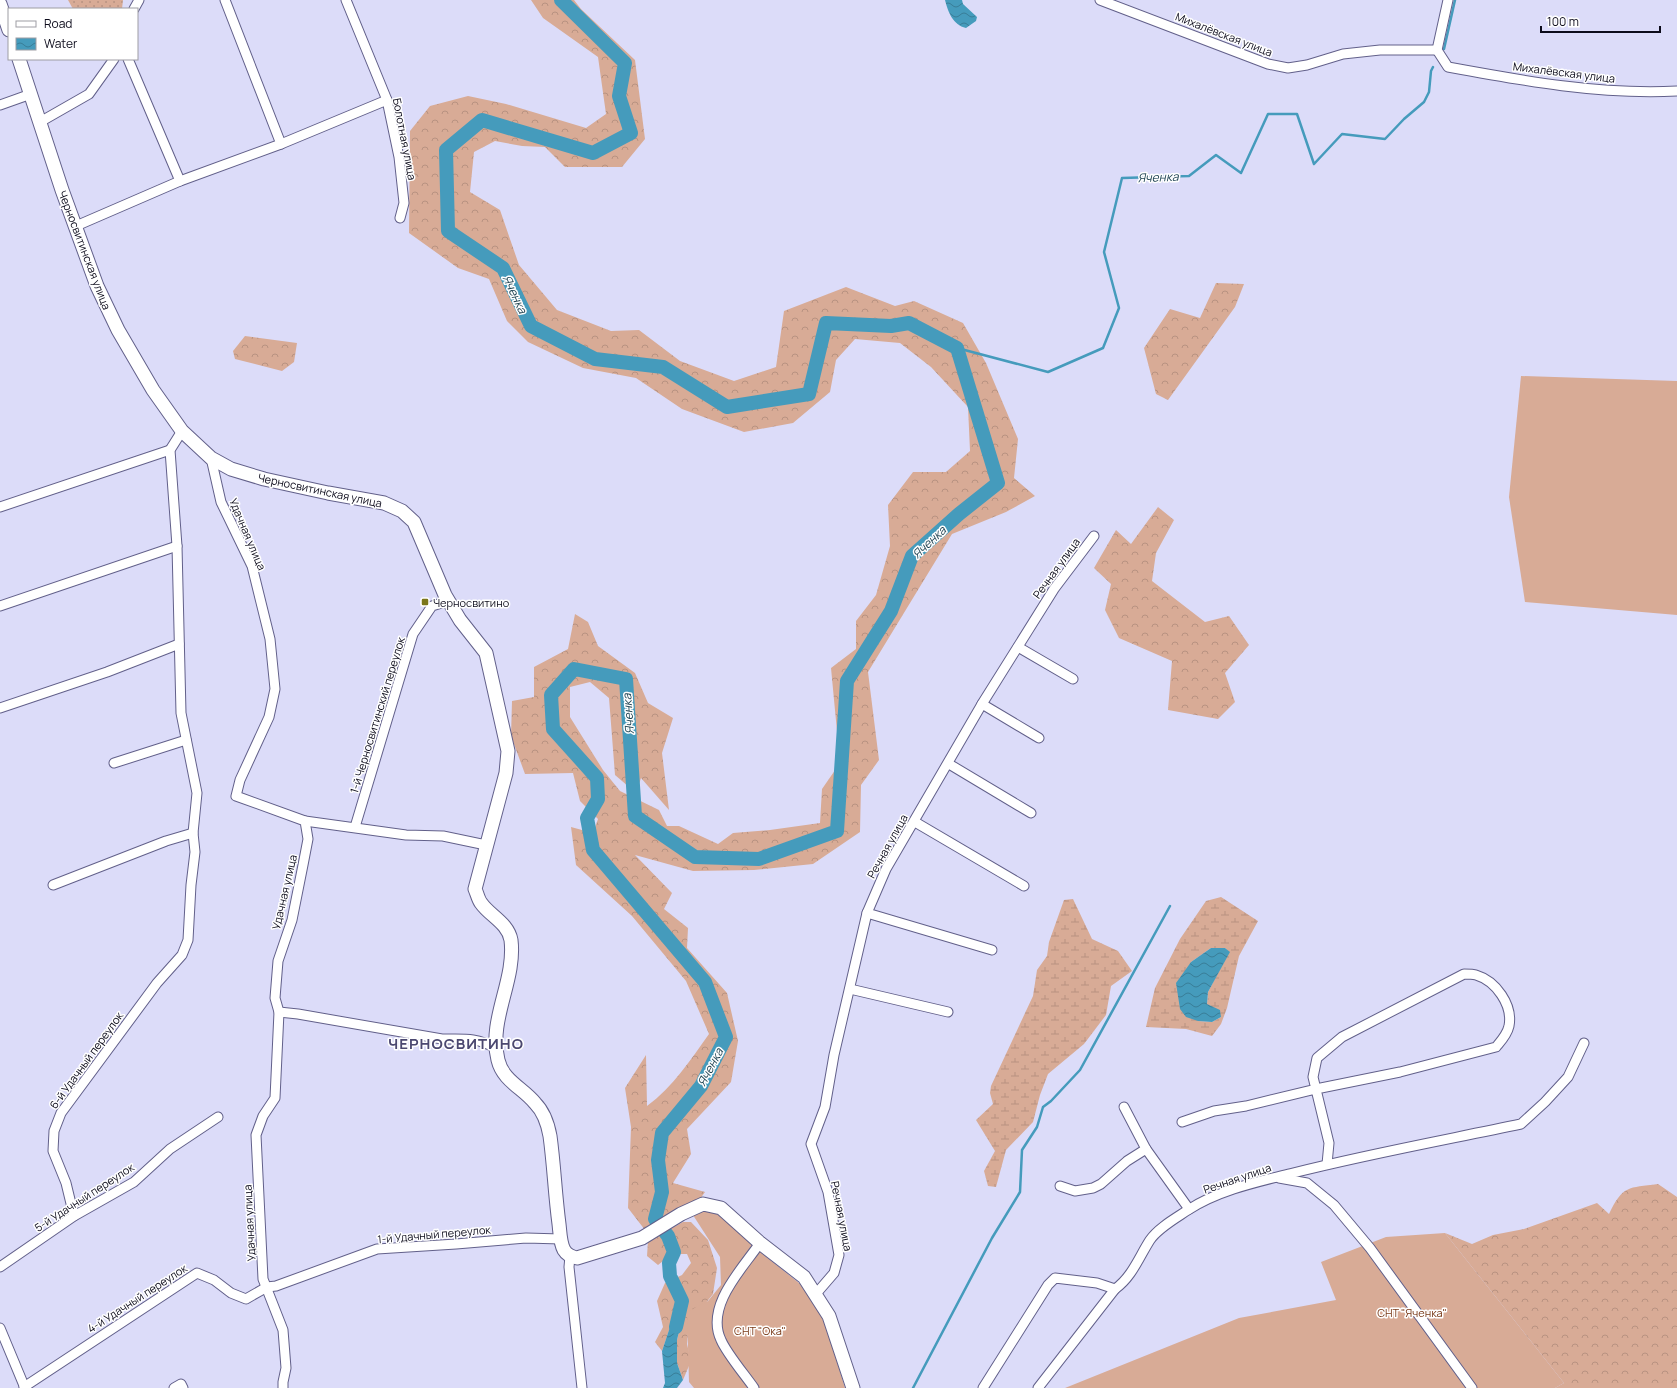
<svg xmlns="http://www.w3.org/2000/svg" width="1677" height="1388" font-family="Manrope,sans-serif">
	<defs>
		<pattern id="grass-dots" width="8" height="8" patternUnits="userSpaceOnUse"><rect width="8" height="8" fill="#d8ab96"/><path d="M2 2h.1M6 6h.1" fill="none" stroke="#b89281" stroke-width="1.8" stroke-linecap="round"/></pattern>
		<pattern id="forest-crowns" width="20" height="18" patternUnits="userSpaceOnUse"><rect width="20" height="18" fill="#d8ab96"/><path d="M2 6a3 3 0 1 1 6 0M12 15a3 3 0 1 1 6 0" fill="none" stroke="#b89281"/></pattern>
		<pattern id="wetland-marsh" width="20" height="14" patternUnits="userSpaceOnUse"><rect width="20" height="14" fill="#d8ab96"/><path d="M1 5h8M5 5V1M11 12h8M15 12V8" fill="none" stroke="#b89281"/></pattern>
		<pattern id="water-waves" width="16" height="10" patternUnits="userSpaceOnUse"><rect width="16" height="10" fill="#459bbc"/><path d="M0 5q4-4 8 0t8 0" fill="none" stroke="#387d98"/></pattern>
	</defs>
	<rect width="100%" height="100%" fill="#dcdcf9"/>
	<polygon fill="url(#grass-dots)" points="68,0 123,0 122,9 73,9"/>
	<g fill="url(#forest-crowns)">
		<path d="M531 0H574L581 9 635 60 645 139 622 167H565L545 147 522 146 495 141 474 152 470 192 500 210 519 265 557 310 611 331 639 330 680 361 734 381 776 367 784 311 846 287 895 306 914 301 963 323 986 363 1018 439 1014 478 1035 496 1006 512 952 534 868 672 879 760 861 785 860 832 813 864 754 870 693 871 635 855 672 893 664 909 688 928 687 948 727 993 738 1041 731 1082 687 1129 691 1154 673 1183 705 1192 700 1199 645 1230 628 1208 631 1127 625 1088 646 1055 647 1106C673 1087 691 1059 709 1034L686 981 632 916 576 865 571 827 593 833 598 819 580 801 573 773 525 774 511 736 512 701 534 697V667L568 649 575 614 588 622 598 646 635 673 648 703 673 718 662 753 669 810 641 778 636 793 615 775 609 698 590 682 570 687V717L603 770 620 791 659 810 667 826H679L718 844 733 833 770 830 820 823 822 789 840 763 831 668 856 649V621L876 595 890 546 888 505 913 472H946L970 451 968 407 931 367 900 343 855 339 836 360 830 392 793 423 744 432 682 409 636 378 583 368 528 342 507 321 489 279 458 268 409 233 410 131 430 106 468 96 506 104 586 128 606 114 598 57 543 18Z"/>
		<polygon points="1216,283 1244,284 1235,307 1168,400 1156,394 1144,348 1170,309 1200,318"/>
		<polygon points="245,336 297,343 294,362 282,371 235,359 233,351"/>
		<polygon points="1158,507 1174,520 1156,553 1152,581 1205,622 1229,616 1249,645 1225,673 1235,702 1218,719 1168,710 1172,661 1119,638 1105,610 1111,584 1094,568 1116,530 1131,544"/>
		<path d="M1658 1184 1677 1197V1388H1555L1564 1383 1445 1233 1472 1244 1493 1235 1524 1229 1597 1203 1609 1214C1623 1185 1628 1188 1658 1184Z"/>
		<polygon points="683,1222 691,1222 708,1240 717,1268 713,1294 689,1324 687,1344 691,1361 683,1380 677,1363 677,1340 683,1315 678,1304 662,1351 655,1342 663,1327 657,1301 665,1283 682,1275 691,1263 687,1254 672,1254 658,1265 647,1256 648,1241"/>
	</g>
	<g fill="url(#wetland-marsh)" fill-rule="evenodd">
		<path d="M1221 897 1258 921 1239 956 1227 1008 1221 1024 1212 1036 1186 1029 1146 1027 1155 988 1180 939 1206 901ZM1211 948H1225L1229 952 1208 992 1207 1004 1221 1017 1212 1022 1198 1021 1191 962Z"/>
		<polygon points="1073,899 1092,939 1118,951 1132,971 1111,986 1106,1015 1084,1044 1048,1074 1040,1095 1033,1122 1006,1150 996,1187 988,1186 984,1171 995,1151 976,1120 993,1104 990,1093 991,1086 1033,996 1037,970 1047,956 1049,942 1064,900"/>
	</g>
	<g fill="#d8ab96">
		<polygon points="1521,376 1677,381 1677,615 1525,602 1509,497"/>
		<polygon points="713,1209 759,1251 799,1283 823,1316 845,1388 694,1388 689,1382 687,1312 708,1301 721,1285 720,1257 691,1212"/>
		<polygon points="1445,1233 1564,1383 1555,1388 1065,1388 1239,1318 1336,1300 1321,1262 1386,1237"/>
	</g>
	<g fill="url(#water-waves)">
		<path d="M945 0H962L963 4 977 17 976 21 966 28C953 25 948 12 945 0Z"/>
		<polygon points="1211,948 1225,948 1230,952 1208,992 1207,1004 1220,1010 1221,1017 1212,1022 1198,1021 1186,1017 1180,1009 1176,983 1191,962"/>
		<polygon points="678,1303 683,1315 677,1340 677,1363 683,1380 677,1388 663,1388 665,1383 662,1351"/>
	</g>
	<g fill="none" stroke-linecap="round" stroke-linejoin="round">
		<g stroke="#459bbc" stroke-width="2.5">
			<polyline points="1444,49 1455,0"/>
			<polyline points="957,348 1048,372 1103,348 1119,308 1104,252 1122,178 1189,176 1216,155 1241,173 1268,114 1297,114 1314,164 1342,134 1385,139 1404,119 1424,102 1429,92 1431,71 1433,67"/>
			<polyline points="913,1388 992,1238 1020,1192 1022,1150 1037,1127 1043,1107 1051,1101 1080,1070 1170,906"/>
		</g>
		<polyline stroke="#459bbc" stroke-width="14" points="561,0 625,63 619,96 631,133 593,153 482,120 446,150 448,231 503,268 531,326 595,359 663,367 727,407 809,394 826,323 891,326 909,323 957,348 998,483 959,514 912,556 891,611 847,681 837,831 759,859 695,857 635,816 626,679 574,669 551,695 553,729 597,778 598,799 587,818 593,850 705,982 726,1037 701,1086 662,1133 658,1160 662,1192 655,1219 668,1236 674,1252 669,1263 670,1276 682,1301 676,1327"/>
		<g stroke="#62608a" stroke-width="11">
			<g id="street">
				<polyline points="225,0 281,144"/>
				<polyline points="346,0 387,100 399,157 404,203 400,218"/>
				<polyline points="1100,0 1268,64 1288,68 1307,65 1343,54 1380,50 1437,50"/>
				<path d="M1448 0 1437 50 1448 67C1524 81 1600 95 1677 91"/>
				<polyline points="134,9 139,0"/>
				<polyline points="128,59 180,181"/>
				<polyline points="0,105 31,94"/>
				<polyline points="40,122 89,94 114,59"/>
				<polyline points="76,226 180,181 281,144 387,100"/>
				<polyline points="211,458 221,502 252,566 270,639 275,689 269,717 240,780 236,796 305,821 308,839 303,865 292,920 278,961 275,998 279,1012 275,1098 263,1116 256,1135 263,1279 283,1330 286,1368 283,1382 283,1388"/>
				<polyline points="0,507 170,450"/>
				<polyline points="0,606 177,546"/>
				<polyline points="1018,647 1073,679"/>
				<polyline points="982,704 1039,738"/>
				<polyline points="0,708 107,672 179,644"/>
				<polyline points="114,763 186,740"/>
				<polyline points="949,764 1031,813"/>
				<polyline points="305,821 406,835 443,836 486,845"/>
				<polyline points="915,822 1024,886"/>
				<polyline points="355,827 413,634 432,606 448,601"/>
				<polyline points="53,885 166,841 193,833"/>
				<polyline points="867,913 992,950"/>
				<polyline points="850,989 948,1012"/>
				<path d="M279 1012 298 1014 442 1039C463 1039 477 1037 495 1048"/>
				<polyline points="1124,1107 1146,1149 1189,1209"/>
				<path d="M1182 1122 1214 1111 1246 1106 1316 1089 1400 1072 1496 1047C1501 1041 1507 1035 1509 1026 1513 1005 1496 981 1476 975 1473 974 1468 974 1464 974L1342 1037 1317 1058 1313 1077 1329 1143 1327 1164"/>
				<polyline points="1279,1178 1307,1183 1334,1205 1370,1248 1472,1388"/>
				<polyline points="1060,1186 1075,1191 1093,1188 1101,1184 1127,1161 1146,1149"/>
				<polyline points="74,1216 66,1183 53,1151 54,1131 61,1113 157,983 182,955 188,940 191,885 195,852 193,833 197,793 181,713 177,546 170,450 182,431"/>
				<polyline points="570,1256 569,1267 582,1388"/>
				<polyline points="0,1267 74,1216 134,1182 170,1149 218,1117"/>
				<polyline points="815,1295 834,1273 839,1255 828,1192 811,1144 825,1107 834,1055 867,913 886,869 982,704 1054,589 1094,536"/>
				<polyline points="0,1328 25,1388"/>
				<polyline points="24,1387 197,1273 214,1280 231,1293 246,1299 267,1287 276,1286 377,1249 456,1244 526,1238 561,1239"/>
				<polyline points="174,1388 181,1384 183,1388"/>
				<path d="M754 1388C745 1375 727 1354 721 1340 705 1306 742 1269 760 1243"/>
				<polyline points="983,1388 1048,1285 1055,1278 1097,1283 1115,1289"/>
				<path d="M1038 1388 1115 1289C1132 1277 1139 1257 1150 1240 1158 1228 1176 1218 1188 1210 1219 1190 1257 1182 1293 1173 1368 1154 1445 1140 1521 1124L1545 1102 1568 1077 1584 1043"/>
			</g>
		</g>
		<g stroke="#62608a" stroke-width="15">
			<g id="secondary">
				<polyline points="0,4 9,30"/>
				<path d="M19 59 62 190 97 286 118 330 153 390 182 431 211 458 231 469 264 479 328 493 384 503 402 511 414 522 445 595 460 620 486 653 508 751 506 773 475 889C477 893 478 899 481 903 490 916 508 923 511 940 516 981 488 1019 498 1060 503 1081 523 1088 535 1103 543 1111 548 1125 550 1136 554 1165 555 1194 559 1224 560 1232 560 1243 564 1250 567 1255 572 1257 577 1258L642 1238 681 1214 703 1204 721 1208 760 1243 804 1277 829 1316 853 1388"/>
			</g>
		</g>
		<use href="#street" stroke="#fff" stroke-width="9"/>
		<use href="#secondary" stroke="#fff" stroke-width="13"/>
	</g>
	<rect fill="#7b761a" stroke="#fff" stroke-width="1.5" x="421" y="598" width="8" height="8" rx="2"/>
	<g text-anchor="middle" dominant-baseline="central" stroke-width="3" stroke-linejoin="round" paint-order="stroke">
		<g font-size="11" fill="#0c0b1b" stroke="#fff">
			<text transform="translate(1224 34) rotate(21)">Михалёвская улица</text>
			<text transform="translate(1564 72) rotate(7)">Михалёвская улица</text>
			<text transform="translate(405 139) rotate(79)">Болотная улица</text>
			<text transform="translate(85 250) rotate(69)">Черносвитинская улица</text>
			<text transform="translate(320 490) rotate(12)">Черносвитинская улица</text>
			<text transform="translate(248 534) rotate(67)">Удачная улица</text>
			<text transform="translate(1056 568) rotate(-54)">Речная улица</text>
			<text transform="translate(377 715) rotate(-73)">1-й Черносвитинский переулок</text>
			<text transform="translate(887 846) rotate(-61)">Речная улица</text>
			<text transform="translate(284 892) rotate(-77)">Удачная улица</text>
			<text transform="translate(86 1060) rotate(-54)">6-й Удачный переулок</text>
			<text transform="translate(1237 1178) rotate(-19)">Речная улица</text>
			<text transform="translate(84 1197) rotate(-33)">5-й Удачный переулок</text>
			<text transform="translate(842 1216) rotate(79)">Речная улица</text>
			<text transform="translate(249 1223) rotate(-93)">Удачная улица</text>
			<text transform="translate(434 1234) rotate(-5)">1-й Удачный переулок</text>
			<text transform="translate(137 1298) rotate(-33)">4-й Удачный переулок</text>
		</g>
		<g font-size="11" fill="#0c0b1b" stroke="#fff" text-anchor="start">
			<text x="433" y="602">Черносвитино</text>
		</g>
		<g font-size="11" fill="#783816" stroke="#fff">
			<text x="1412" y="1312">СНТ "Яченка"</text>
			<text x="760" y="1330">СНТ "Ока"</text>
		</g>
		<g font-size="12" font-style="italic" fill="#193f4e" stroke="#fff">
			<text transform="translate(1158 177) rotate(-2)">Яченка</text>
			<text transform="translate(515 294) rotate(65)">Яченка</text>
			<text transform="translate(929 542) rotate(-43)">Яченка</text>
			<text transform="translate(628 714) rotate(-94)">Яченка</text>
			<text transform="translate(710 1067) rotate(-62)">Яченка</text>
		</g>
		<g font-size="15" font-weight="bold" letter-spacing="1" fill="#4b4870" stroke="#fff">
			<text x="456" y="1043">ЧЕРНОСВИТИНО</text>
		</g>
	</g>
	<rect x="8" y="8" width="130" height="52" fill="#ffffff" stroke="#9e9da4"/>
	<rect x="16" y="21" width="20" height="6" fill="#ffffff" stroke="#9e9da4"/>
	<text x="44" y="28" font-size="12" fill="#0c0b1b">Road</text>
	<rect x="16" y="38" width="20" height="12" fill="url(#water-waves)" stroke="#9e9da4"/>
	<text x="44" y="48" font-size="12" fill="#0c0b1b">Water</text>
	<path d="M1541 26v6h119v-6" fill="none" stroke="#0c0b1b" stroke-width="2"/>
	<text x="1547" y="26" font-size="12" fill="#0c0b1b" stroke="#ffffff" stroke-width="3" paint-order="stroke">100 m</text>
</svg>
